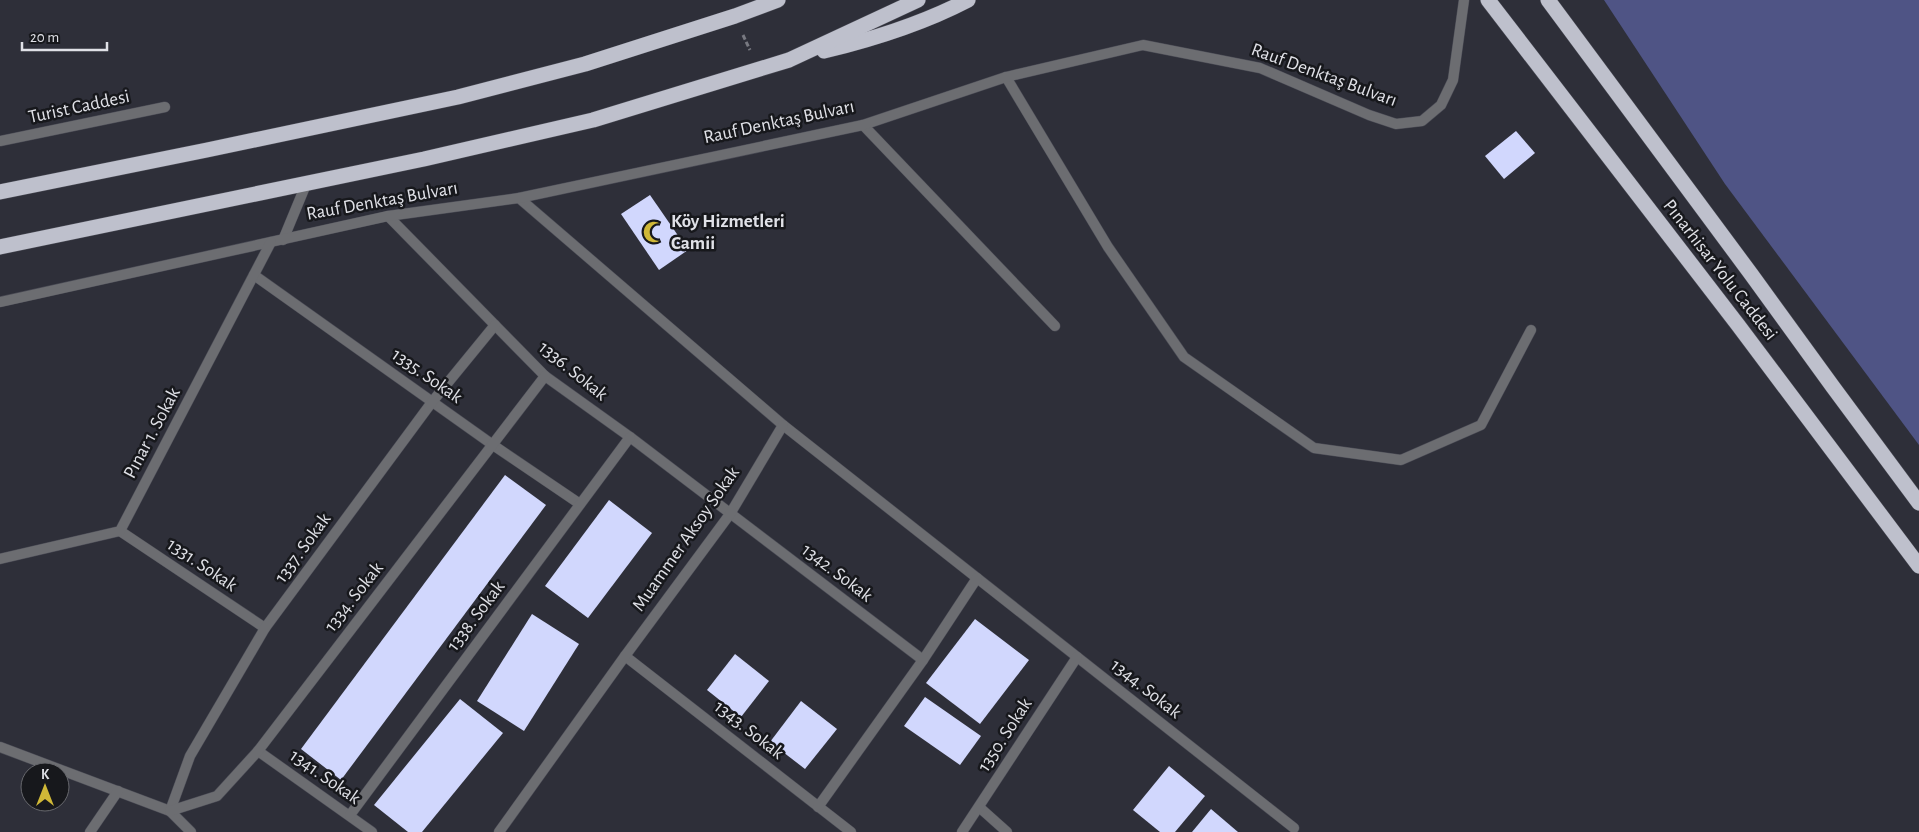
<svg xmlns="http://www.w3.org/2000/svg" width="1919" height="832" font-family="'Alegreya Sans',sans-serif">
	<rect width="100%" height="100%" fill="#2e2f39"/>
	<polygon fill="#4f5485" points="1604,0 1919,0 1919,445 1725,184"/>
	<g fill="#d1d7fd">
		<polygon points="1516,131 1535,153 1504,179 1485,156"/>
		<polygon points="650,195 688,250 659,270 621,214"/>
		<polygon points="505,475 546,505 341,780 301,749"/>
		<polygon points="609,500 652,533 588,618 545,586"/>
		<polygon points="532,614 579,644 524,731 477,701"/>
		<polygon points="975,619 1029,660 980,724 926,683"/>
		<polygon points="735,654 769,681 741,717 707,690"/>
		<polygon points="925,697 981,736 960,765 904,726"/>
		<polygon points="460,699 503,733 422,832 408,832 374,805"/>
		<polygon points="801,701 837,729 805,769 770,742"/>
		<polygon points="1169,766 1205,796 1175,832 1160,832 1133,810"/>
		<polygon points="1211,809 1238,832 1192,832"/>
	</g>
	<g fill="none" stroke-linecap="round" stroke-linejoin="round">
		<g stroke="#4a4b55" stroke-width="11">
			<g id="street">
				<polyline points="1006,77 1108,247 1184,357 1314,448 1401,460 1481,425 1531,330"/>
				<polyline points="863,125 1055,326"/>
				<polyline points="0,141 165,107"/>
				<polyline points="519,198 783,425 1294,828"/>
				<polyline points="388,216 545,376 630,437 923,660"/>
				<polyline points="283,240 307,182"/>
				<polyline points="254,275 493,445 580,504"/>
				<polyline points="0,302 388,216 519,198 863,125 1006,77 1143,45 1260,68 1369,115 1396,124 1422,121 1441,105 1453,80 1464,0"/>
				<polyline points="120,531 265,628"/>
				<polyline points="0,559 120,531 271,242"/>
				<polyline points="625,656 851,832"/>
				<polyline points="0,747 170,811 191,832"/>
				<polyline points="258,751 372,832"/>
				<polyline points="818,807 923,660 977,578"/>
				<polyline points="979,807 1007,832"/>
				<polyline points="170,811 190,756 265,628 432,402 495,325"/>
				<polyline points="170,811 217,796 258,751 545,376"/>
				<polyline points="350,815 630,437"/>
				<polyline points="90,832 118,791"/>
				<polyline points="499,832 625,656 730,514 783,425"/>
				<polyline points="962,832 1077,657"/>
			</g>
		</g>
		<g stroke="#4a4b55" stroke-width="16">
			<g id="highway">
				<polyline points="1488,0 1738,325 1919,566"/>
				<polyline points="1548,0 1751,274 1833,387 1919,503"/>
				<path d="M824 51C874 39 922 24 968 0"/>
				<polyline points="0,192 207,150 458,97 585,64 735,16 778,0"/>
				<polyline points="0,247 424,159 593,120 789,60 918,0"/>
			</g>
		</g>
		<polyline stroke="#787981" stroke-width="3" stroke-dasharray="5 2.5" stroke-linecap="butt" points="743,35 750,50"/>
		<use href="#street" stroke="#6c6d71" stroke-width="10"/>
		<use href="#highway" stroke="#bec0cc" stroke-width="15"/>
	</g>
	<defs>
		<g id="mosque-bare" transform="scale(1.725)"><path d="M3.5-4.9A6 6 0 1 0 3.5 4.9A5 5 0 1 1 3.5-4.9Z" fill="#d0b837" stroke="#17181c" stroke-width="2.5" paint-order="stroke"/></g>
	</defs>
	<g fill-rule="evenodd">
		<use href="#mosque-bare" x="654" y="232"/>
	</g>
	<g text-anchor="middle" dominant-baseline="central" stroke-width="5" stroke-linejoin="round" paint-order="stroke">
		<g font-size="19" fill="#e0e1e7" stroke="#17181c">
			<text transform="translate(1324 75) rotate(20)">Rauf Denktaş Bulvarı</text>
			<text transform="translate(79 107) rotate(-12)">Turist Caddesi</text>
			<text transform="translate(779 122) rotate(-12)">Rauf Denktaş Bulvarı</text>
			<text transform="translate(382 201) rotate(-10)">Rauf Denktaş Bulvarı</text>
			<text transform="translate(1720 270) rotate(52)">Pınarhisar Yolu Caddesi</text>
			<text transform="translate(573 371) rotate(39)">1336. Sokak</text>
			<text transform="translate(427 376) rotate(35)">1335. Sokak</text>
			<text transform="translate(152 433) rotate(-62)">Pınar 1. Sokak</text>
			<text transform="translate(686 539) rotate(-55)">Muammer Aksoy Sokak</text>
			<text transform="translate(303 548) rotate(-54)">1337. Sokak</text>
			<text transform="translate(202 565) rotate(34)">1331. Sokak</text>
			<text transform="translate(837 573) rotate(37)">1342. Sokak</text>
			<text transform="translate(354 597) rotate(-52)">1334. Sokak</text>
			<text transform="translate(476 616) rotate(-53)">1338. Sokak</text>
			<text transform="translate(1146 689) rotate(38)">1344. Sokak</text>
			<text transform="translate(749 730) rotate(38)">1343. Sokak</text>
			<text transform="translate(1005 735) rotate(-57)">1350. Sokak</text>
			<text transform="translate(325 777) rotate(35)">1341. Sokak</text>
		</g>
		<g font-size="19" font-weight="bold" fill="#e0e1e7" stroke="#17181c" text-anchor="start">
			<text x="671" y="221">Köy Hizmetleri<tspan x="671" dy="22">Camii</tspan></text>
		</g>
	</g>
	<g transform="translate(45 787)"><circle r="24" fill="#17181c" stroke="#67686d"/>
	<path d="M0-4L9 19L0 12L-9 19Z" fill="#d0b837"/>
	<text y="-8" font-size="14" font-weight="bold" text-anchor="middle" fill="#e0e1e7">K</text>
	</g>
	<path d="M22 42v8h85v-8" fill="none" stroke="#e0e1e7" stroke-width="2.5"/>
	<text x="30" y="42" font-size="15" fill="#e0e1e7" stroke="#17181c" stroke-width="4" paint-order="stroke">20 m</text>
</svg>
